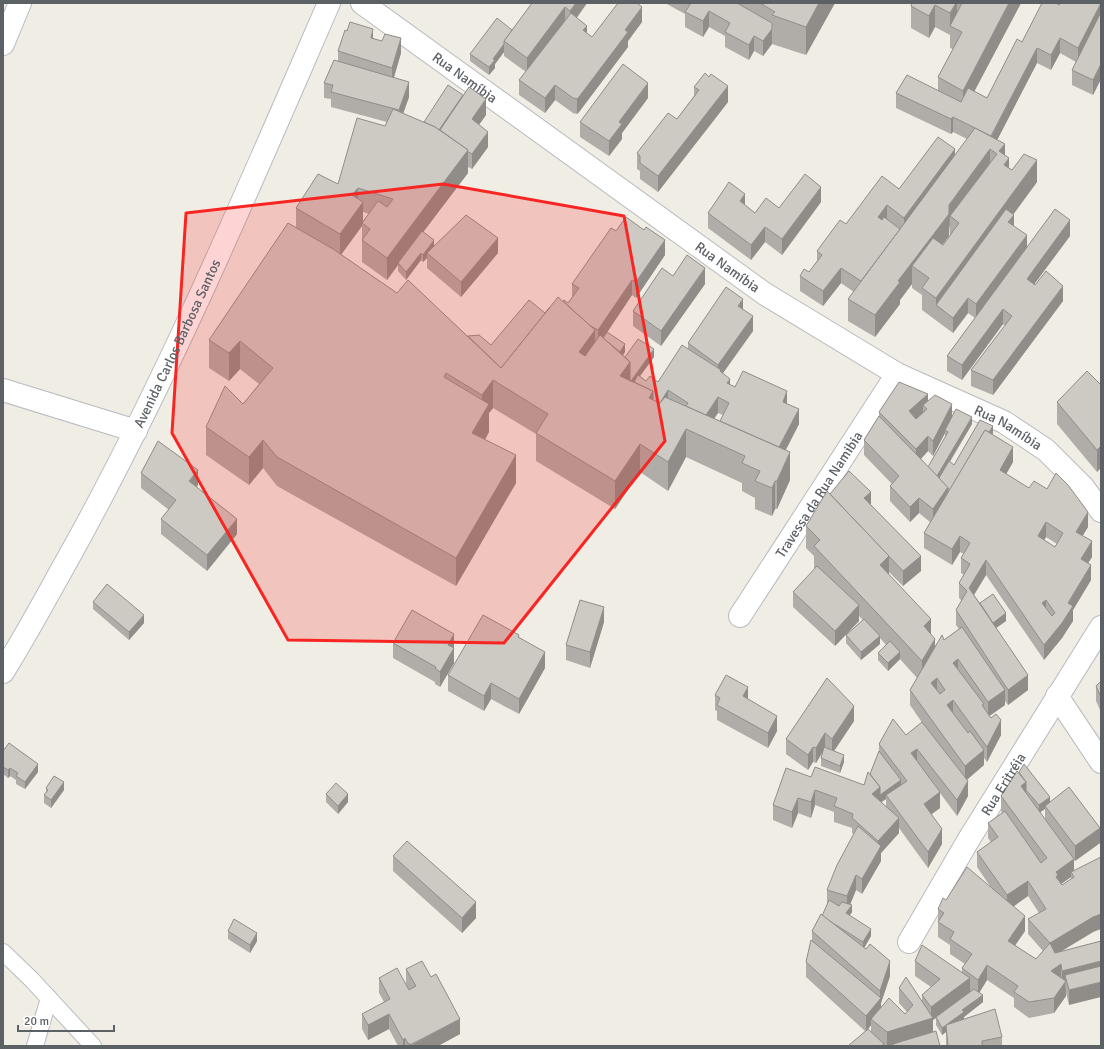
<svg xmlns="http://www.w3.org/2000/svg" width="1104" height="1049" font-family="Signika,sans-serif">
	<rect width="100%" height="100%" fill="#f0ede5"/>
	<g fill="none" stroke-linecap="round" stroke-linejoin="round">
		<g stroke="#b7bbbf" stroke-width="18">
			<g id="service">
				<polyline points="3,952 32,980 93,1046"/>
				<polyline points="35,1046 49,998"/>
			</g>
		</g>
		<g stroke="#b7bbbf" stroke-width="24">
			<g id="minor">
				<path id="s1" d="M362 3 765 294 897 374 1004 422 1046 450 1083 487 1101 511"/>
				<polyline points="3,44 20,3"/>
				<polyline points="3,390 136,431"/>
				<path id="s2" d="M740 616 897 374"/>
				<polyline points="1057,696 1101,762"/>
				<path id="s3" d="M909 942 969 839 1101 627"/>
			</g>
		</g>
		<g stroke="#b8bcc2" stroke-width="24">
			<g id="secondary">
				<path id="s4" d="M3 672C27 634 48 594 70 555 169 377 248 189 329 3"/>
			</g>
		</g>
		<use href="#service" stroke="#fff" stroke-width="16"/>
		<use href="#minor" stroke="#fff" stroke-width="22"/>
		<use href="#secondary" stroke="#fff" stroke-width="22"/>
	</g>
	<g fill="#b0ada8" fill-rule="evenodd">
		<polygon points="532,3 587,3 577,18 587,33 592,37 642,22 628,41 628,47 579,112 577,114 573,113 555,100 545,113 519,95 519,80 526,72 504,56 504,52 495,64 495,68 489,75 470,61 470,54 512,30"/>
		<polygon points="665,3 835,3 806,55 772,44 763,56 754,51 749,60 725,47 725,36 709,27 703,37 685,27 685,14"/>
		<path d="M912 3H1021L974 91 987 98 1022 42 1059 5 1101 3V79L1093 95 1072 85V70L1076 62 1060 53 1051 70 1037 63 997 140 1005 155 1009 168 1012 170 1037 182 1013 214 1014 226 1027 247 1070 236 1034 284 1063 301 993 395 971 386V370L1005 326 1003 324 962 380 947 371V356L975 318 968 313 953 333 922 310V295L912 288V284L900 300V304L875 337 848 321V299L854 292 841 283 823 306 800 291V276L809 272 817 261V251L846 224 899 189 955 156 967 139 953 132 951 134 896 108V93L938 90V77L953 49 950 48V34V35L935 27 929 38 911 28V6ZM950 226V236L943 245H942L949 236V227Z"/>
		<path d="M373 38 401 53 394 77 409 97 403 114 424 122 463 96 486 115 479 125 488 147 472 169 468 167V173L423 232 434 246 498 253 461 297 427 268V258L423 262 421 260 406 280 398 271V265L387 280 362 262V226L341 255 397 293 468 336 491 345 545 313 563 301 568 303 572 297V284L616 231 665 255 636 298 632 295 603 338 625 352 623 355 625 357H654L640 376 646 381 658 382 688 349V343L743 309 753 331 723 373 730 385 735 387 787 404 799 424 786 450 790 480 777 509H775L772 516 755 509V498L742 491V483L686 457 668 491 640 472 615 509 536 461V434L493 408 489 413V432L485 440 516 483 456 586 277 486 263 468 249 485 206 455V427L243 404 259 384 240 369 229 381 209 368V340L296 227V208L338 184 385 126 387 122 331 107V99L324 98V83L338 61V51ZM363 212 369 214 363 221ZM718 413 723 415 720 421 714 418Z"/>
		<polygon points="694,87 728,102 658,192 640,179 640,171 637,169 637,153 677,119 694,96"/>
		<polygon points="648,98 622,133 622,139 609,156 580,137 580,122"/>
		<polygon points="821,202 782,255 765,242 751,260 708,228 708,213 745,205 755,213 779,208"/>
		<polygon points="705,284 661,346 633,326 633,311"/>
		<polygon points="1101,385 1097,472 1057,424 1057,402"/>
		<path d="M928 401 952 418 972 424 950 462 954 465 993 433 992 434 1013 462 1006 474 1088 527 1082 536 1092 557 1088 563 1091 580 1073 610V621L1062 638 1044 660 986 575 974 595 980 603 1006 621 996 628 1028 690 1008 705 1005 701V705L989 716 1001 735 987 762 984 758V765L967 780 968 796 957 816 940 793V808L931 814 942 844 928 868 899 828V833L881 853V861L862 894 856 890 850 904 852 912 850 915 871 936 864 948 890 976 881 1003V1008L905 1014 907 1012 899 1003V988L922 1001V995L931 987 915 976V961L962 973V968L965 964 950 954V945L938 937V909L946 900 990 886 977 867V852L991 842 988 838V823L1002 813 1001 811V796L1017 771 1050 802 1100 843 1075 861 1074 860V870L1093 932 1060 952 1101 941 1069 1005 1066 993V996L1054 1013 1029 1018 1014 1007V998L987 980 979 992 983 1002 964 1017V1019L1002 1037V1046H946V1032L942 1035 936 1025V1018L933 1020V1031L940 1046H885L884 1045V1046L865 1031 806 977V962L812 941V931L822 916 827 905V890L854 834 852 833V828L834 822V812L815 805 811 818 798 813 792 828 773 820V805L811 777 864 785 870 774 879 751V744L906 735 923 724 910 705V690L917 678 900 659 888 671 878 660V653L886 645 880 638V644L861 660 846 643V635L863 620 859 616V621L835 646 793 607V592L815 569 814 568V556L806 548V526L830 494 871 505 921 571 903 586 889 572V575L931 635 935 646 959 629 956 625V610L962 601 959 598V583L964 575 961 573V558L964 554 960 552 952 565 924 548V533L930 522 919 513 910 522 890 501V486L892 484 864 455V440L879 416V412ZM945 433V438L928 467 921 459 928 451 933 456ZM1046 537 1057 544 1055 547 1044 540ZM886 799V807L881 802ZM1045 809V819L1040 812ZM1071 877V879L1062 885 1061 884ZM1028 896 1039 913 1028 919V934L1043 951 1036 959 1015 945 1025 931 1014 906ZM871 1025V1032L868 1029Z"/>
		<polygon points="141,473 198,485 197,487 237,534 207,571 161,534 161,519 169,510 141,488"/>
		<polygon points="93,602 144,623 129,640 93,609"/>
		<polygon points="604,622 590,668 566,660 566,645"/>
		<polygon points="519,637 545,668 519,714 491,699 484,711 448,691 448,675"/>
		<polygon points="393,643 454,649 454,663 440,687 435,684 435,682 393,658"/>
		<polygon points="1101,681 1101,712 1096,701 1096,686"/>
		<polygon points="715,695 748,699 777,731 768,748 717,720 717,711 715,710"/>
		<polygon points="854,721 834,751 844,762 840,773 821,766 821,758 823,751 816,763 813,762 808,770 786,754 786,739"/>
		<polygon points="3,751 38,772 25,789 16,784 16,780 10,776 8,778 3,774"/>
		<polygon points="46,788 64,790 51,808 44,803 44,795 46,793"/>
		<polygon points="326,794 348,802 338,814 326,802"/>
		<polygon points="393,856 476,918 462,933 393,871"/>
		<polygon points="228,931 257,941 250,953 228,939"/>
		<polygon points="406,969 460,1034 438,1046 398,1046 389,1029 368,1040 362,1029 362,1014 384,1002 379,993 379,978 409,990 406,984"/>
	</g>
	<g fill="#908d88">
		<polygon points="576,3 587,3 570,26 570,11"/>
		<polygon points="819,3 835,3 806,55 806,27"/>
		<polygon points="956,3 957,3 957,22 950,26 950,35 950,13"/>
		<polygon points="1009,3 1021,3 963,113 963,91"/>
		<polygon points="1101,3 1101,18 1078,63 1078,48"/>
		<polygon points="935,5 935,27 929,38 929,16"/>
		<polygon points="565,7 565,22 527,73 527,58"/>
		<polygon points="642,7 642,22 628,41 628,47 579,112 577,114 577,99 625,30"/>
		<polygon points="709,11 709,27 703,37 703,21"/>
		<polygon points="587,26 587,41 583,30"/>
		<polygon points="373,29 373,45 371,38"/>
		<polygon points="772,29 772,44 763,56 763,41"/>
		<polygon points="754,36 754,51 749,60 749,45"/>
		<polygon points="401,38 401,53 392,84 392,68"/>
		<polygon points="1060,38 1060,53 1051,70 1051,55"/>
		<polygon points="504,44 504,52 495,64 495,68 489,75 489,67 493,59"/>
		<polygon points="1037,48 1037,63 992,150 991,137"/>
		<polygon points="1101,64 1101,79 1093,95 1093,80"/>
		<polygon points="409,82 409,97 399,125 399,110"/>
		<polygon points="648,83 648,98 622,133 622,139 609,156 609,141 619,122"/>
		<polygon points="555,85 555,100 545,113 545,98"/>
		<polygon points="728,86 728,102 658,192 658,176"/>
		<polygon points="463,95 463,103 435,135"/>
		<polygon points="486,99 486,115 472,134 472,119"/>
		<polygon points="953,117 953,132 951,134 951,119"/>
		<polygon points="488,132 488,147 472,169 472,154"/>
		<polygon points="1005,144 1005,163 1009,158 1009,180 999,151"/>
		<polygon points="955,149 955,165 904,233 904,218"/>
		<polygon points="990,149 990,171 950,216 949,236 921,272 912,266 912,284 900,300 900,304 875,337 875,315 949,205"/>
		<polygon points="468,150 468,173 399,264 398,263 398,265 387,280 387,258"/>
		<polygon points="1037,160 1037,182 943,311 936,305 936,298"/>
		<polygon points="821,187 821,202 782,255 782,239"/>
		<polygon points="358,188 358,210 363,202 363,224 362,223 362,226 340,256 340,234 352,195"/>
		<polygon points="745,194 745,209 740,201"/>
		<polygon points="887,205 887,220 878,233 878,217"/>
		<polygon points="1014,215 1014,230 1008,222"/>
		<polygon points="1070,220 1070,236 1027,294 1027,279"/>
		<polygon points="765,227 765,242 751,260 751,245"/>
		<polygon points="1027,235 1027,250 976,319 976,304"/>
		<polygon points="498,238 498,253 461,297 461,282"/>
		<polygon points="434,240 434,248 427,253 427,258 423,262 423,255"/>
		<polygon points="665,240 665,255 636,298 636,282"/>
		<polygon points="421,253 421,260 406,280 406,272"/>
		<polygon points="705,268 705,284 661,346 661,331"/>
		<polygon points="841,268 841,283 823,306 823,291"/>
		<polygon points="632,280 632,295 598,346 598,330"/>
		<polygon points="1063,286 1063,301 993,395 993,380"/>
		<polygon points="968,298 968,313 953,333 953,318"/>
		<polygon points="743,299 743,314 738,306"/>
		<polygon points="1003,309 1003,324 962,380 962,365"/>
		<polygon points="753,316 753,331 718,380 718,365"/>
		<polygon points="595,330 595,358 579,380 579,352"/>
		<polygon points="240,341 240,369 229,381 229,353"/>
		<polygon points="625,344 625,352 611,373 611,365"/>
		<polygon points="654,349 654,357 629,391 620,376 630,362"/>
		<polygon points="730,379 730,394 727,383"/>
		<polygon points="493,380 493,408 489,413 489,432 472,462 472,433 482,417 482,395"/>
		<polygon points="668,390 668,405 657,406"/>
		<polygon points="653,391 653,419 649,398"/>
		<polygon points="787,391 787,407 783,402"/>
		<polygon points="928,394 928,409 923,405 923,413 909,426 909,411"/>
		<polygon points="718,397 718,413 702,437 700,425"/>
		<polygon points="952,404 952,419 945,430 945,433 933,456 933,441"/>
		<polygon points="799,409 799,424 774,472 774,457"/>
		<polygon points="972,417 972,424 936,484 936,476"/>
		<polygon points="993,426 993,433 953,501 953,493"/>
		<polygon points="686,429 686,457 668,491 668,462"/>
		<polygon points="928,436 928,451 916,464 916,449"/>
		<polygon points="263,440 263,468 249,485 249,457"/>
		<polygon points="640,444 640,472 615,509 615,481"/>
		<polygon points="1101,446 1101,468 1097,472 1097,450"/>
		<polygon points="1013,447 1013,462 1000,485 1000,470"/>
		<polygon points="790,452 790,480 777,509 777,481"/>
		<polygon points="516,455 516,483 456,586 456,558"/>
		<polygon points="198,470 198,485 189,496 189,481"/>
		<polygon points="775,481 775,509 772,516 772,488"/>
		<polygon points="948,487 948,502 933,525 933,509"/>
		<polygon points="871,492 871,507 864,498"/>
		<polygon points="919,498 919,513 910,522 910,507"/>
		<polygon points="1088,512 1088,527 1076,547 1076,532"/>
		<polygon points="237,519 237,534 207,571 207,555"/>
		<polygon points="1046,522 1046,537 1038,551 1038,536"/>
		<polygon points="960,536 960,552 952,565 952,549"/>
		<polygon points="1092,541 1092,557 1081,574 1081,559"/>
		<polygon points="889,556 889,578 880,565"/>
		<polygon points="921,556 921,571 903,586 903,571"/>
		<polygon points="986,560 986,575 969,603 969,588"/>
		<polygon points="1091,565 1091,580 1073,610 1073,621 1062,638 1044,660 1044,645"/>
		<polygon points="1046,600 1046,616 1042,603"/>
		<polygon points="859,605 859,621 835,646 835,631"/>
		<polygon points="604,607 604,622 590,668 590,652"/>
		<polygon points="1006,613 1006,621 989,633 989,625"/>
		<polygon points="144,615 144,623 129,640 129,632"/>
		<polygon points="931,619 931,641 924,626"/>
		<polygon points="454,634 454,663 440,687 440,672 448,645"/>
		<polygon points="880,636 880,644 861,660 861,652"/>
		<polygon points="935,639 935,661 922,683 922,661"/>
		<polygon points="545,652 545,668 519,714 519,699"/>
		<polygon points="900,652 900,659 888,671 888,663"/>
		<polygon points="958,659 958,674 953,663"/>
		<polygon points="1028,675 1028,690 1008,705 1008,690"/>
		<polygon points="937,678 937,694 931,683"/>
		<polygon points="491,683 491,699 484,711 484,696"/>
		<polygon points="748,687 748,702 743,696"/>
		<polygon points="1005,690 1005,705 988,717 988,702"/>
		<polygon points="953,700 953,716 947,705"/>
		<polygon points="854,706 854,721 832,754 832,739"/>
		<polygon points="777,716 777,731 768,748 768,733"/>
		<polygon points="1001,720 1001,735 987,762 987,747"/>
		<polygon points="825,733 825,748 816,763 816,748"/>
		<polygon points="813,747 813,762 808,770 808,755"/>
		<polygon points="917,749 917,764 911,753"/>
		<polygon points="984,750 984,765 965,781 965,766"/>
		<polygon points="844,755 844,762 840,773 840,766"/>
		<polygon points="38,764 38,772 25,789 25,782"/>
		<polygon points="10,768 10,776 8,778 8,770"/>
		<polygon points="901,780 901,788 886,795 886,799 880,803 880,795"/>
		<polygon points="968,781 968,796 957,816 957,800"/>
		<polygon points="64,782 64,790 51,808 51,800"/>
		<polygon points="1026,782 1026,797 1021,786"/>
		<polygon points="880,787 880,802 872,794"/>
		<polygon points="815,790 815,805 811,818 811,802"/>
		<polygon points="940,792 940,808 924,820 924,804"/>
		<polygon points="348,794 348,802 338,814 338,806"/>
		<polygon points="1050,797 1050,805 1045,806 1045,809 1039,813 1039,805"/>
		<polygon points="798,798 798,813 792,828 792,812"/>
		<polygon points="899,818 899,833 881,853 881,861 862,894 862,879 878,852 878,841"/>
		<polygon points="1100,828 1100,843 1075,861 1075,846"/>
		<polygon points="942,829 942,844 928,868 928,852"/>
		<polygon points="1074,859 1074,875 1071,872 1071,877 1058,886 1056,877 1056,872"/>
		<polygon points="856,875 856,890 848,910 852,905 852,912 846,920 846,913 847,911 847,896"/>
		<polygon points="1028,881 1028,896 1007,911 1007,895"/>
		<polygon points="476,902 476,918 462,933 462,918"/>
		<polygon points="1101,914 1101,929 1093,932 1050,958 1050,943 1093,917"/>
		<polygon points="1025,916 1025,931 1008,956 1008,941"/>
		<polygon points="871,929 871,936 863,950 863,942"/>
		<polygon points="257,933 257,941 250,953 250,945"/>
		<polygon points="890,961 890,976 881,1003 881,1013 871,1019 871,1025 866,1032 866,1016 880,999 880,991"/>
		<polygon points="1101,961 1101,976 1065,975 1066,996 1054,1013 1054,998 1062,986 1062,971"/>
		<polygon points="1061,964 1061,980 1051,971"/>
		<polygon points="987,965 987,980 978,995 978,980"/>
		<polygon points="970,978 970,993 936,1017 936,1018 933,1020 933,1033 893,1044 893,1046 887,1046 887,1032 931,1018 931,1007"/>
		<polygon points="1101,982 1101,997 1069,1005 1069,990"/>
		<polygon points="983,995 983,1002 964,1017 964,1020 946,1025 962,1010"/>
		<polygon points="389,1014 389,1029 368,1040 368,1025"/>
		<polygon points="460,1019 460,1034 438,1046 410,1046"/>
		<polygon points="946,1025 946,1032 942,1035 942,1028"/>
		<polygon points="405,1038 405,1046 403,1046 403,1040"/>
	</g>
	<g fill="#cdc9c3" stroke="#908d88" fill-rule="evenodd">
		<polygon points="532,3 576,3 570,11 565,7 527,58 504,41"/>
		<polygon points="618,3 637,3 642,7 625,30 628,32 579,97 577,99 573,98 555,85 545,98 519,80 571,13 587,26 583,30 592,37"/>
		<polygon points="691,3 737,3 772,23 772,29 763,41 754,36 749,45 725,32 730,23 709,11 703,21 685,12"/>
		<polygon points="760,3 819,3 806,27 772,15 775,12"/>
		<polygon points="912,3 956,3 950,13 935,5 929,16 911,6"/>
		<polygon points="962,3 1009,3 963,91 938,77 962,32 950,26"/>
		<polygon points="1042,3 1056,3 1059,5 1060,3 1101,3 1078,48 1060,38 1051,55 1037,48 991,136 953,117 951,119 896,93 907,75 961,102 968,88 987,98 1017,39 1022,42"/>
		<polygon points="1101,12 1101,64 1093,80 1072,70"/>
		<polygon points="497,18 512,30 504,41 504,44 493,59 495,60 489,67 470,54"/>
		<polygon points="350,22 373,29 371,38 382,41 385,34 401,38 392,68 338,51 345,30 347,31"/>
		<polygon points="334,60 409,82 399,110 331,92 333,85 324,83"/>
		<polygon points="623,64 648,83 619,122 622,124 609,141 580,122"/>
		<polygon points="705,73 709,77 711,74 728,86 658,176 640,163 640,156 637,153 668,113 677,119 699,90 694,87"/>
		<polygon points="448,85 463,95 439,130 435,127 424,122"/>
		<polygon points="469,87 486,99 472,119 488,132 472,154 467,151 468,150 440,130"/>
		<polygon points="393,109 435,127 468,150 387,258 362,240 370,229 362,223 378,201 387,207 393,199 358,188 352,195 363,202 340,234 296,208 318,174 338,184 357,118 385,126"/>
		<polygon points="975,128 1005,144 999,151 1009,158 1004,165 1012,170 1024,154 1037,160 936,298 922,288 929,278 912,266 933,238 943,245 959,223 950,216 997,154 990,149 949,205 949,214 898,281 900,282 875,315 848,299"/>
		<polygon points="938,137 955,149 904,218 887,205 878,217 882,220 884,217 900,229 861,281 841,268 823,291 800,276 804,269 809,272 822,255 817,251 840,220 846,224 882,176 899,189"/>
		<polygon points="805,174 821,187 782,239 765,227 751,245 708,213 729,182 745,194 740,201 755,213 766,198 779,208"/>
		<polygon points="1006,209 1014,215 1008,222 1027,235 976,304 968,298 953,318 936,305"/>
		<polygon points="1055,209 1070,220 1027,279 1035,285 1046,271 1063,286 993,380 971,370 1012,316 1003,309 962,365 947,356"/>
		<polygon points="466,215 498,238 461,282 427,253"/>
		<polygon points="626,217 644,230 646,227 665,240 636,282 632,280 598,330 589,325 563,301 564,300 568,303 579,288 572,284 611,228 616,231"/>
		<polygon points="288,223 333,249 397,293 408,280 501,368 558,297 595,330 579,352 585,356 600,335 630,362 620,376 653,391 649,398 660,403 665,397 790,452 777,481 775,481 772,488 755,481 760,471 742,463 745,456 686,429 668,462 640,444 615,481 536,433 548,414 493,380 482,395 446,373 444,377 489,404 472,433 516,455 456,558 277,457 263,440 249,457 206,427 225,386 243,404 273,368 240,341 229,353 209,340"/>
		<polygon points="422,231 434,240 423,255 421,253 406,272 398,263"/>
		<polygon points="687,255 705,268 661,331 633,311 662,268 673,276"/>
		<polygon points="726,287 743,299 738,306 753,316 718,365 688,343"/>
		<polygon points="529,300 545,313 550,307 501,368 468,336 479,335 491,345"/>
		<polygon points="607,332 625,344 620,352 603,338"/>
		<polygon points="638,339 654,349 631,381 630,381 630,362 625,357"/>
		<polygon points="682,345 721,370 720,371 730,379 727,383 735,387 743,371 787,391 783,402 799,409 779,447 720,421 729,403 718,397 706,415 686,406 688,403 668,390 660,403 653,400 653,391 634,382 638,375 646,381 650,376 658,382"/>
		<polygon points="1087,371 1101,385 1101,446 1097,450 1057,402"/>
		<polygon points="899,382 928,394 909,411 916,419 927,409 923,405 935,395 952,404 933,441 928,436 916,449 879,412"/>
		<polygon points="956,409 972,417 937,476 928,467 948,432 945,430"/>
		<polygon points="879,416 948,487 933,509 919,498 910,507 890,486 899,476 864,440"/>
		<polygon points="980,420 993,426 989,432 985,430 950,490 939,478 949,461 954,465"/>
		<path d="M985 430 1013 447 1000 470 1029 488 1034 481 1047 489 1056 473 1068 485 1088 512 1076 532 1092 541 1081 559 1091 565 1068 603 1073 606 1062 623 1044 645 986 560 969 588 1028 675 1008 690 956 610 967 591 959 583 970 564 961 558 970 543 960 536 952 549 924 533ZM1046 522 1063 533 1055 547 1038 536ZM1046 600 1055 613 1052 616 1042 603Z"/>
		<polygon points="158,441 198,470 189,481 237,519 207,555 161,519 176,500 141,473"/>
		<polygon points="849,471 871,492 864,498 921,556 903,571 830,494"/>
		<polygon points="827,491 889,556 880,565 931,619 924,626 935,639 922,661 814,546 820,540 806,526"/>
		<polygon points="817,566 859,605 835,631 793,592"/>
		<polygon points="107,584 144,615 129,632 93,602"/>
		<polygon points="993,594 1006,613 993,623 980,603"/>
		<polygon points="580,600 604,607 590,652 566,645"/>
		<polygon points="412,610 454,634 448,645 454,648 440,672 435,668 436,667 393,643"/>
		<polygon points="483,615 519,635 518,637 545,652 519,699 491,683 484,696 448,675"/>
		<polygon points="864,619 880,636 861,652 846,635"/>
		<path d="M962 627 1005 690 988 702 958 659 953 663 984 704 982 705 991 718 996 714 1001 720 987 747 953 700 947 705 968 733 970 731 984 750 965 766 910 690 942 635 944 640ZM937 678 945 690 940 694 931 683Z"/>
		<polygon points="890,641 900,652 888,663 878,653"/>
		<polygon points="726,675 748,687 743,696 777,716 768,733 717,705 720,698 715,695"/>
		<polygon points="827,678 854,706 832,739 825,733 816,748 813,747 808,755 786,739"/>
		<polygon points="1101,681 1101,697 1096,686"/>
		<polygon points="893,719 906,735 922,722 968,781 957,800 917,749 911,753 940,792 924,804 942,829 928,852 886,795 907,781 879,744"/>
		<polygon points="9,743 38,764 25,782 16,776 18,773 10,768 8,770 3,767 3,751"/>
		<polygon points="824,747 844,755 840,766 821,758"/>
		<polygon points="879,751 901,780 880,795 880,787 870,774"/>
		<polygon points="1024,764 1050,797 1039,805 1026,790 1026,782 1019,772"/>
		<polygon points="815,767 864,785 868,772 880,787 872,794 899,818 878,841 852,818 853,814 834,806 837,798 815,790 811,802 798,798 792,812 773,805 786,768 811,777"/>
		<polygon points="1017,771 1026,782 1021,786 1074,859 1056,872 1058,875 1056,877 1062,885 1074,877 1071,872 1101,857 1101,914 1093,917 1050,943 1055,953 1101,941 1101,961 1062,971 1061,964 1051,971 1066,981 1054,998 1029,1002 1014,992 1018,986 987,965 978,980 962,968 972,954 950,939 954,932 938,922 944,913 938,909 943,898 946,900 967,867 1025,916 1008,941 1036,959 1050,943 1028,919 1046,909 1028,881 1007,895 977,852 998,837 988,823 1005,811 1041,863 1047,858 1001,796"/>
		<polygon points="54,776 64,782 51,800 44,795 48,790 46,788"/>
		<polygon points="336,783 348,794 338,806 326,794"/>
		<polygon points="1069,787 1100,828 1075,846 1045,806"/>
		<polygon points="858,826 881,846 862,879 856,875 847,896 827,890 837,865"/>
		<polygon points="407,841 476,902 462,918 393,856"/>
		<polygon points="829,900 839,906 842,902 852,905 846,913 871,929 863,942 828,920 822,916"/>
		<polygon points="821,914 866,949 870,944 890,961 880,991 812,931"/>
		<polygon points="234,919 257,933 250,945 228,931"/>
		<polygon points="811,940 881,998 866,1016 806,962"/>
		<polygon points="922,945 970,978 931,1007 922,995 940,979 915,961"/>
		<polygon points="422,961 431,977 436,974 460,1019 410,1045 409,1043 408,1044 405,1038 403,1040 389,1014 368,1025 362,1014 390,999 379,978 397,968 409,990 416,986 406,969"/>
		<polygon points="1101,966 1101,982 1069,990 1065,975"/>
		<polygon points="906,977 933,1018 887,1032 871,1019 889,998 905,1014 913,1005 899,988"/>
		<polygon points="974,989 983,995 962,1010 964,1012 942,1028 936,1017"/>
		<polygon points="995,1009 1002,1037 982,1041 982,1046 948,1046 946,1025"/>
		<polygon points="868,1029 884,1044 881,1046 848,1046"/>
		<polygon points="936,1031 940,1046 893,1046 893,1044"/>
	</g>
	<path fill="#f72623" fill-opacity="0.2" stroke="#f72623" stroke-width="3" stroke-linejoin="round" d="M443 184 624 216 665 441 504 643 288 640 172 433 186 213Z"/>
	<g text-anchor="middle" dominant-baseline="central" stroke-width="3" stroke-linejoin="round" paint-order="stroke">
		<g font-size="14" fill="#5c6166" stroke="#fff">
			<text stroke="none"><textPath href="#s1" startOffset="127">Rua Namíbia</textPath></text>
			<text stroke="none"><textPath href="#s1" startOffset="451">Rua Namíbia</textPath></text>
			<text stroke="none"><textPath href="#s4" startOffset="372">Avenida Carlos Barbosa Santos</textPath></text>
			<text stroke="none"><textPath href="#s1" startOffset="775">Rua Namíbia</textPath></text>
			<text stroke="none"><textPath href="#s2" startOffset="145">Travessa da Rua Namibia</textPath></text>
			<text stroke="none"><textPath href="#s3" startOffset="184">Rua Eritréia</textPath></text>
		</g>
	</g>
	<rect width="1104" height="1049" fill="none" stroke="#5c6166" stroke-width="8"/>
	<path d="M18 1025v6h96v-6" fill="none" stroke="#5c6166" stroke-width="2"/>
	<text x="24" y="1025" font-size="12" fill="#5c6166" stroke="#ffffff" stroke-width="3" paint-order="stroke">20 m</text>
</svg>
